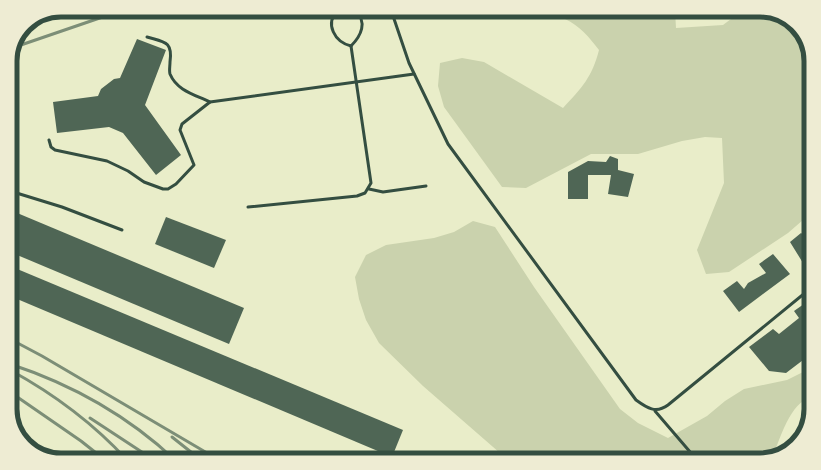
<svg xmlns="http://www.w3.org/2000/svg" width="821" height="470" font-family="'Zilla Slab',serif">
	<rect width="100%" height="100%" fill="#e9edc9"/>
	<g fill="#cad2ad">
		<path d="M529 10H675L676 28 723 25 743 10H760L785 17 803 33 811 58V213L788 233 729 272 706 274 697 250 724 183 722 138 705 137 682 141 638 154H591L526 188 502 187 444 107 438 86 440 63 462 58 484 62 563 108C582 88 592 77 599 50 589 37 580 26 565 19 554 15 540 15 529 10Z"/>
		<path d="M473 221 495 227 534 287 620 409 638 423 668 438 707 416 725 401 744 389 787 380 811 368V398C791 401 779 440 773 457L761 460H508L423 386 379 343 366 320 359 299 355 277 366 255 386 245 434 238 454 232Z"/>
	</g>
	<g fill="#4f6655">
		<polygon points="137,39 166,50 145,105 181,155 156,175 123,133 109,127 57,133 53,102 98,96 101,89 114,79 120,78"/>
		<polygon points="610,156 618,159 618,170 634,174 628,197 608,194 611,175 588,175 588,199 568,199 568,172 588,161 606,162"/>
		<polygon points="10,210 244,308 229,344 10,252"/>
		<polygon points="166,217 226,240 214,268 155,244"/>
		<polygon points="801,233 808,238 811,236 811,257 803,263 790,242"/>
		<polygon points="773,254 790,274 739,312 723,291 737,281 744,289 748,283 766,273 759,264"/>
		<polygon points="10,266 403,430 392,457 10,296"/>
		<polygon points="811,299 811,354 786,373 769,371 749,347 773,329 779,334 799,318 794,311"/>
	</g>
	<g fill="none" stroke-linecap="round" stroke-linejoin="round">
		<g stroke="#344e41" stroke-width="3">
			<path d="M338 10C324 24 335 42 351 46"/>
			<path d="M391 10 409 63 448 144 636 400C647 408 656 414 668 405L811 288"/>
			<path d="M147 37C164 42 173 41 170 62 170 66 169 71 170 74 177 91 196 95 210 102"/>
			<path d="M351 46C361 36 368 22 355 10"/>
			<polyline points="49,140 51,147 55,150 107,161 128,171 144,182 163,189 168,189 176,184 194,165 180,130 182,124 210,102 414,74"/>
			<polyline points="369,189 383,192 426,186"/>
			<polyline points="10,191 62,207 122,230"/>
			<polyline points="248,207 357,196 365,193 371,183 351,46"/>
			<polyline points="655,411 697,460"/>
		</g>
		<g stroke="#7c8e77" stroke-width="3">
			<polyline points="15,47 123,10"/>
			<polyline points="10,339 42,356 219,460"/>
			<path d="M10 364C71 384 128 416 175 460"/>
			<path d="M10 370C54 394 93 423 127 460"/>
			<polyline points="10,392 81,441 105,460"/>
			<polyline points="90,418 154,460"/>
			<polyline points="172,437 201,460"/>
		</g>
	</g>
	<path d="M0 0H821V470H0ZM61 17H760A44 44 0 0 1 804 61V409A44 44 0 0 1 760 453H61A44 44 0 0 1 17 409V61A44 44 0 0 1 61 17Z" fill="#eeecd3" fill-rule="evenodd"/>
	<path fill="none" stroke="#344e41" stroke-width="5" d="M61 17H760A44 44 0 0 1 804 61V409A44 44 0 0 1 760 453H61A44 44 0 0 1 17 409V61A44 44 0 0 1 61 17Z"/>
</svg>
